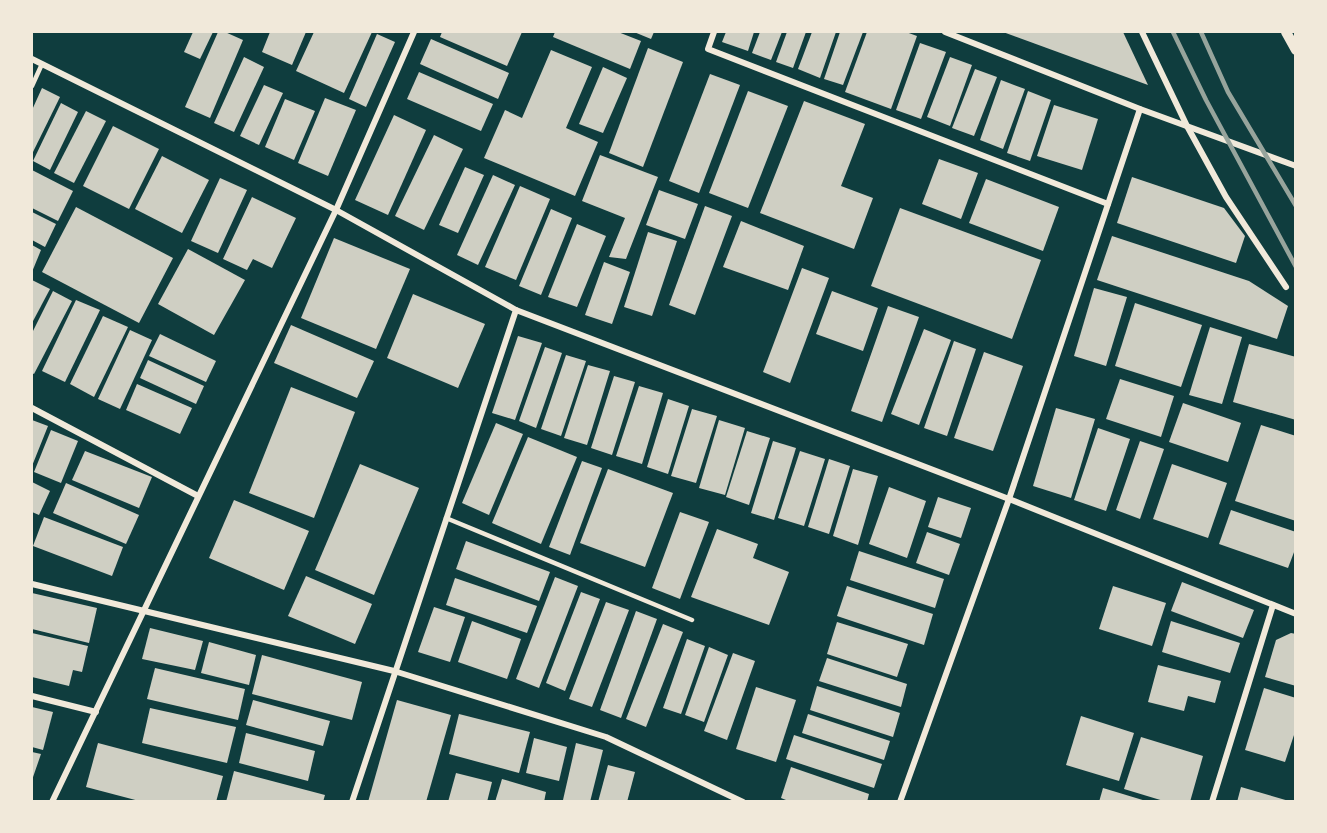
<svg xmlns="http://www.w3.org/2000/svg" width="1327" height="833" font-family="Signika,sans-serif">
	<rect width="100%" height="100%" fill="#0f3d3e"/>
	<g fill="#cfcfc3">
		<polygon points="193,32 213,32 200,59 184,52"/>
		<polygon points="218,32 225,32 243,40 210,118 185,107"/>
		<polygon points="270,32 306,32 292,65 262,52"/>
		<polygon points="314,32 372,32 344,93 296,71"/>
		<polygon points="442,32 522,32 507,66 440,37"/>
		<polygon points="555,32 618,32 641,41 630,69 553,37"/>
		<polygon points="634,32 654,32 651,39"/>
		<polygon points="726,32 754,32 748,51 722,42"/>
		<polygon points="760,32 782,32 771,60 752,53"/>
		<polygon points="787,32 806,32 793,68 776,62"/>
		<polygon points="812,32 836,32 820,78 798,69"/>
		<polygon points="840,32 863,32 843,85 824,79"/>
		<polygon points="867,32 906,32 917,36 891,109 845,92"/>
		<polygon points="1003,32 1123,32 1148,85"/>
		<polygon points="377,34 395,42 366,107 349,99"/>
		<polygon points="431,39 509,73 498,99 420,64"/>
		<polygon points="920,43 946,52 921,119 896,110"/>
		<polygon points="648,48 683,62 643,167 609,153"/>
		<polygon points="551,50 592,67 566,128 598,142 575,196 484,158 505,110 522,118"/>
		<polygon points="244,57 264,67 234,132 214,123"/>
		<polygon points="950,57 972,65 950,126 927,117"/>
		<polygon points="603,67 627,78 603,133 579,124"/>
		<polygon points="975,69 997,77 974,136 952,128"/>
		<polygon points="419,72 493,104 481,131 407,99"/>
		<polygon points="710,74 740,85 699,193 669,181"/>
		<polygon points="1001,80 1025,89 1003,149 980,140"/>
		<polygon points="264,85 283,93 259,145 240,136"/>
		<polygon points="42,88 60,97 32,154 32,110"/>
		<polygon points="748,91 788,106 748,208 709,193"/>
		<polygon points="1028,91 1051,100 1030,161 1007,153"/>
		<polygon points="325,98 356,110 328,176 298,163"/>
		<polygon points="285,99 315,111 294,160 265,147"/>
		<polygon points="804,101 865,124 841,186 873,198 854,249 760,213"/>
		<polygon points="61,103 78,112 50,170 33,161"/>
		<polygon points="1054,105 1098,119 1082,170 1037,156"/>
		<polygon points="86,111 106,121 74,183 54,173"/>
		<polygon points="394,115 426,130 388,215 355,200"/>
		<polygon points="113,126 159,149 129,209 83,186"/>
		<polygon points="434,135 463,149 424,230 395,216"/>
		<polygon points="600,155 658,177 626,259 609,257 625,218 582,201"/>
		<polygon points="162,156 209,180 182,233 135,209"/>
		<polygon points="939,159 978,173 961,219 922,204"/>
		<polygon points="465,167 484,175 458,233 439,225"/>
		<polygon points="32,170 73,191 58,221 32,208"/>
		<polygon points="493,175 515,185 478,265 457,255"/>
		<polygon points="1132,177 1224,208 1245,236 1236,263 1117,223"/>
		<polygon points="220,178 247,190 218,253 191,241"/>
		<polygon points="986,179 1059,207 1043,251 969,223"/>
		<polygon points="520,186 550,199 516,280 485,267"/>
		<polygon points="659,190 698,204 685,239 646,225"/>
		<polygon points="252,197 296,218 272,268 253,259 247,270 223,259"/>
		<polygon points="705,206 732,216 695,315 669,305"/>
		<polygon points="76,207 173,258 139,323 42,272"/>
		<polygon points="900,208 1041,260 1012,339 871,286"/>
		<polygon points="551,209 572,218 541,295 519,286"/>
		<polygon points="32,212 56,224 45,247 32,240"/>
		<polygon points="741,221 804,246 788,290 723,267"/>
		<polygon points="577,224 606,236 577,307 548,297"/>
		<polygon points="648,232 677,241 652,316 624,307"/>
		<polygon points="1112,236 1249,281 1288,306 1277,339 1097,280"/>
		<polygon points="334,238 410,269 376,349 301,318"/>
		<polygon points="32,245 41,250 32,272"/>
		<polygon points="188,249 245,280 214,335 158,304"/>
		<polygon points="604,262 630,272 612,324 585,315"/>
		<polygon points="802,268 829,278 790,383 763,372"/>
		<polygon points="32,280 50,289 32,323"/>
		<polygon points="1094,288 1127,297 1106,366 1074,356"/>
		<polygon points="53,291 72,301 34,374 32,373 32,333"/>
		<polygon points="832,291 878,308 863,351 816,334"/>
		<polygon points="413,294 485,324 458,388 387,358"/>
		<polygon points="76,300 100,310 65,382 42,371"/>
		<polygon points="1135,303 1202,325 1181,387 1115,366"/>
		<polygon points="888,306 919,317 882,422 851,411"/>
		<polygon points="103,316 128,327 94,397 70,384"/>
		<polygon points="291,325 374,361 357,398 274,363"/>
		<polygon points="1210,327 1242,337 1222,404 1189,395"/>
		<polygon points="924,329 951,340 919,425 891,414"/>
		<polygon points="130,330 152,340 120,409 98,399"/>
		<polygon points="160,334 216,361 206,382 149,356"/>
		<polygon points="518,336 542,343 515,420 492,413"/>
		<polygon points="954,341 976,349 947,436 924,428"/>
		<polygon points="1249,344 1296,357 1296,420 1233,402"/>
		<polygon points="545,347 562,353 536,428 519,421"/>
		<polygon points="984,352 1023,366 993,451 954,438"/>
		<polygon points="566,355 586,361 561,436 541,429"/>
		<polygon points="148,360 204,386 196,404 140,378"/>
		<polygon points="588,365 610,371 587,445 564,438"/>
		<polygon points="614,376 635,382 612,455 591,448"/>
		<polygon points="1120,379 1174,396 1161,437 1106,419"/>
		<polygon points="137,384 192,408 180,434 126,410"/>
		<polygon points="639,386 663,393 642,464 616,456"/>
		<polygon points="291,387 355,412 314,518 249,493"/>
		<polygon points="668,399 689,406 668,474 647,467"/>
		<polygon points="1183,403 1241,423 1228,462 1169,442"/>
		<polygon points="1056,408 1095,419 1071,498 1033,486"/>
		<polygon points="692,409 717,416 696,483 671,476"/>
		<polygon points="32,420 48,426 32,466"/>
		<polygon points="719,420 745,428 725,495 699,488"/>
		<polygon points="496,423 523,434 489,515 462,503"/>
		<polygon points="1261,425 1296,436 1296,521 1235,501"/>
		<polygon points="1098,428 1130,439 1106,511 1074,500"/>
		<polygon points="51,430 78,441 61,483 34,472"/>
		<polygon points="747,431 770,438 749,505 726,497"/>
		<polygon points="528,437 577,457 541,544 492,523"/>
		<polygon points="773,441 796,448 774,520 751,513"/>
		<polygon points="1140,441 1164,449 1140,519 1116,510"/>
		<polygon points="85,451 152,477 139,508 72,480"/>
		<polygon points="800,451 825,459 804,526 778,518"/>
		<polygon points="829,459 850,466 829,534 808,527"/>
		<polygon points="582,461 602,468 570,555 549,547"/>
		<polygon points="360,464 419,488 374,595 315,570"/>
		<polygon points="1172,464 1227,483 1208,538 1153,519"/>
		<polygon points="608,469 673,493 645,567 580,543"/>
		<polygon points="853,469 878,476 858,545 833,536"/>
		<polygon points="32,482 50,491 39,515 32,512"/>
		<polygon points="66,483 139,515 126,544 53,513"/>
		<polygon points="889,487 926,501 907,558 869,544"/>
		<polygon points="938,497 971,508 961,538 928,527"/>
		<polygon points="234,500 309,531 284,590 209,558"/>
		<polygon points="1231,510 1296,532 1296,547 1288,568 1219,544"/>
		<polygon points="680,512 709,522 680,599 652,588"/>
		<polygon points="44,517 123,547 112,576 33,546"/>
		<polygon points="717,529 758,544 753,558 789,572 769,625 691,597"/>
		<polygon points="927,532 960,544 949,575 916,563"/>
		<polygon points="466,541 550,572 539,601 456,569"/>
		<polygon points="859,551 944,579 935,608 850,580"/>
		<polygon points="306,576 372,604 355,644 288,616"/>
		<polygon points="555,577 578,586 539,688 516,679"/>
		<polygon points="455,578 537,606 527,633 446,605"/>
		<polygon points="1182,582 1254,610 1243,638 1171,611"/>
		<polygon points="847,586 933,614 924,645 837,616"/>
		<polygon points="1113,586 1166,603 1152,646 1099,629"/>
		<polygon points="581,592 600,599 565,691 546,683"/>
		<polygon points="32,593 97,608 89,643 32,629"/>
		<polygon points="606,602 629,610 592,707 569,699"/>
		<polygon points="434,607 465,617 450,662 418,652"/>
		<polygon points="636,611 657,619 621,718 600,710"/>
		<polygon points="472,621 521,639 507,679 458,662"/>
		<polygon points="1171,621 1240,643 1230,673 1162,652"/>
		<polygon points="837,622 908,644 897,677 827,654"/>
		<polygon points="663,624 683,632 646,727 626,719"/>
		<polygon points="150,628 203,641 195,670 142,659"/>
		<polygon points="32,633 88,646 82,672 73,670 69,686 32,677"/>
		<polygon points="1291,633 1296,634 1296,686 1265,677 1276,640"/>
		<polygon points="687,639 705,646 681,714 663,708"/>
		<polygon points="209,642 256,655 249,685 201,673"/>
		<polygon points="709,647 728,655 704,722 685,715"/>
		<polygon points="733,653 755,661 727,740 704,731"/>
		<polygon points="262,655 362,682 352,720 252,694"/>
		<polygon points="827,658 907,684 901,707 819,681"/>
		<polygon points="1158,665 1221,681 1215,703 1188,696 1184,711 1148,702"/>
		<polygon points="155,668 245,689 238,720 147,699"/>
		<polygon points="817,686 900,713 893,737 810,710"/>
		<polygon points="756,687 796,700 776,762 736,749"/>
		<polygon points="1264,688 1296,698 1296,729 1285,762 1245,750"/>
		<polygon points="253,700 330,721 323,746 246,725"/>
		<polygon points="397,700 451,715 426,802 368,802"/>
		<polygon points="32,707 53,712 43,750 32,747"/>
		<polygon points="150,708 236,727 227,763 142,743"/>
		<polygon points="459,714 530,732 519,773 449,754"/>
		<polygon points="808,714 890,741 884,760 802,733"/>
		<polygon points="1081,716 1134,733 1119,781 1066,765"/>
		<polygon points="246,733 315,751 308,781 239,763"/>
		<polygon points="794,735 882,764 874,788 786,759"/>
		<polygon points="1141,737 1203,756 1190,802 1167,802 1124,789"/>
		<polygon points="534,738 567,747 559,781 526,773"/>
		<polygon points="98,743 223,776 216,802 143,802 86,787"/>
		<polygon points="576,743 603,750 590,802 563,800"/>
		<polygon points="32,752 41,754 32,780"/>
		<polygon points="608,765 635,772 627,802 598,802"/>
		<polygon points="791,767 869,794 867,802 791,802 781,798"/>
		<polygon points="234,771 325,795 323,802 226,802"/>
		<polygon points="456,773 492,782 487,802 448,802"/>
		<polygon points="502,779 546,792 544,802 495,802"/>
		<polygon points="1241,787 1289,801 1289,802 1237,802"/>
		<polygon points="1103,788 1146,801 1146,802 1099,802"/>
	</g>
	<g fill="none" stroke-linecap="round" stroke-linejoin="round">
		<g stroke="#f1e9da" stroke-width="4.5">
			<polyline points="32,86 42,64"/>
			<polyline points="446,518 692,620"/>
		</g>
		<g stroke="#f1e9da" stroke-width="6">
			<polyline points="714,32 708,49 1108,204"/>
			<polyline points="945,32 1140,109 1296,166"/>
			<polyline points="1142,32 1187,126 1226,197 1286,287"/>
			<polyline points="32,59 336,210 516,310 1009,499 1296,614"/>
			<polyline points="32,408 198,496"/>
			<polyline points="32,584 394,671 606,737 743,802"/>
			<polyline points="32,696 96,712"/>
			<polyline points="52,802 336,210 414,32"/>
			<polyline points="352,802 516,310"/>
			<polyline points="900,802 1009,499 1140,109"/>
			<polyline points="1212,802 1273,605"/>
		</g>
		<polyline stroke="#f1e9da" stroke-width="10" points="1286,32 1296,50"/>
		<g stroke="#97a49c" stroke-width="4.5">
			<polyline points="1173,32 1206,100 1296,267"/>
			<polyline points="1201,32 1228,92 1296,206"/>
		</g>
	</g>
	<rect width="1327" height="833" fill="none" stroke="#f1e9da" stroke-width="66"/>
</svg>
